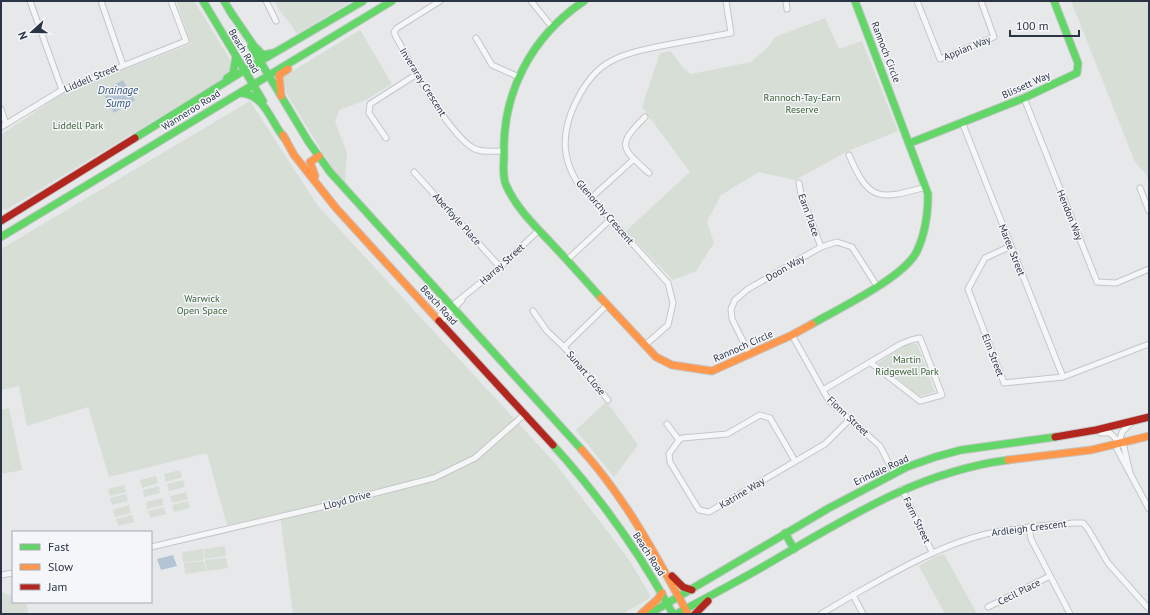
<svg xmlns="http://www.w3.org/2000/svg" width="1150" height="615" font-family="'PT Sans',sans-serif">
	<rect width="100%" height="100%" fill="#e6e8ea"/>
	<g fill="#d6ded6">
		<polygon points="176,1 194,1 231,61 229,75 6,210 1,209 1,135 63,93 191,44"/>
		<path d="M274 1H352L297 34C290 21 280 13 274 1Z"/>
		<polygon points="1071,1 1149,1 1149,183 1146,174 1135,162"/>
		<polygon points="825,18 839,49 862,41 898,131 848,151 795,180 759,172 721,195 707,222 714,243 696,271 673,280 626,231 690,172 642,107 660,53 671,51 683,68 691,74 751,62 769,46 775,37"/>
		<polygon points="360,30 392,84 366,100 339,110 335,122 347,153 345,182 333,169 278,80"/>
		<polygon points="250,101 318,206 555,463 630,561 651,597 623,614 293,614 280,514 227,525 207,453 109,477 88,407 27,426 19,386 1,390 1,249"/>
		<polygon points="907,344 917,344 935,392 919,396 878,363"/>
		<polygon points="605,403 609,405 638,445 614,477 576,430"/>
		<polygon points="9,408 22,470 1,474 1,410"/>
		<polygon points="180,470 182,477 166,482 164,474"/>
		<polygon points="156,476 158,483 142,488 140,480"/>
		<polygon points="183,480 185,487 169,491 167,484"/>
		<polygon points="124,485 126,492 110,496 108,489"/>
		<polygon points="159,486 160,493 144,497 143,490"/>
		<polygon points="186,492 188,499 172,503 170,496"/>
		<polygon points="126,494 128,501 112,505 110,498"/>
		<polygon points="162,498 163,505 147,509 146,502"/>
		<polygon points="188,501 190,508 174,512 172,505"/>
		<polygon points="129,505 131,513 115,517 113,510"/>
		<polygon points="164,507 166,514 150,518 148,511"/>
		<polygon points="132,515 134,522 118,526 116,519"/>
		<polygon points="225,546 226,556 205,559 204,549"/>
		<polygon points="203,549 204,560 183,562 182,552"/>
		<polygon points="944,554 977,614 945,614 919,566 935,557"/>
		<polygon points="226,558 228,568 207,571 205,560"/>
		<polygon points="204,561 206,571 185,574 184,563"/>
		<polygon points="1,591 13,597 13,602 27,604 28,614 1,614"/>
	</g>
	<g fill="#b4c4d5">
		<polygon points="123,80 135,100 114,113 102,92"/>
		<polygon points="173,555 177,566 161,570 157,559"/>
	</g>
	<g fill="none" stroke-linecap="round" stroke-linejoin="round">
		<g stroke="#c4c6c8" stroke-width="7">
			<g id="street">
				<polyline points="30,1 62,90"/>
				<polyline points="101,1 123,65"/>
				<polyline points="266,1 276,21"/>
				<path d="M440 1 397 28 394 32 396 37C412 65 447 132 473 148 481 153 494 151 503 151"/>
				<polyline points="531,1 552,27"/>
				<polyline points="786,1 787,9"/>
				<polyline points="917,1 940,59 994,37 981,1"/>
				<polyline points="476,38 492,65 519,77"/>
				<polyline points="1024,98 1097,282 1116,283 1149,269"/>
				<polyline points="1,109 6,124"/>
				<path d="M645 117C617 145 620 147 649 173"/>
				<polyline points="962,122 1063,377"/>
				<polyline points="1,127 62,90 186,41 171,1"/>
				<polyline points="386,138 369,113 370,104 417,74"/>
				<path d="M849 155C869 202 879 200 926 187"/>
				<polyline points="414,172 500,267"/>
				<polyline points="799,183 801,194 821,247"/>
				<polyline points="1140,188 1149,211"/>
				<polyline points="591,198 634,159"/>
				<polyline points="1011,246 985,258 968,289 1004,383 1063,377 1149,344"/>
				<polyline points="567,260 610,220"/>
				<polyline points="533,311 547,331 564,347 608,400"/>
				<polyline points="437,318 500,267 539,230"/>
				<polyline points="441,322 462,300"/>
				<polyline points="792,335 829,401 880,446 894,473"/>
				<path d="M644 346 668 325 673 303 668 283 577 182C563 159 562 138 571 113 592 61 615 55 666 45 688 41 709 37 731 33L726 1"/>
				<polyline points="564,347 607,305"/>
				<polyline points="750,355 732,319 731,309 735,300 748,289 821,247 837,242 852,247 877,286"/>
				<polyline points="823,390 901,344 911,340 920,338 942,395 920,401 871,363"/>
				<polyline points="667,424 679,440"/>
				<polyline points="1130,424 1122,432 1117,449 1149,509"/>
				<polyline points="1101,433 1110,433 1124,447 1130,473"/>
				<polyline points="795,461 770,418 760,415 727,434 682,438 679,440 669,454 670,462 699,510 709,512 825,444 850,419"/>
				<polyline points="902,489 932,552"/>
				<polyline points="1029,527 1031,539 1070,614"/>
				<polyline points="151,547 321,507 434,478 475,458 525,414"/>
				<polyline points="1,575 13,573"/>
				<polyline points="988,607 1050,576"/>
				<polyline points="821,614 853,595"/>
				<path d="M863 614 853 595C896 571 938 546 986 534 1014 527 1044 526 1073 523H1083L1088 529 1108 563 1149 609"/>
			</g>
		</g>
		<g stroke="#c4c6c8" stroke-width="9">
			<g id="fast">
				<polyline points="203,1 263,101"/>
				<polyline points="224,1 233,16"/>
				<path d="M584 1C532 36 502 92 504 155 504 164 502 176 506 185 516 208 536 227 552 244 569 262 585 280 601 298"/>
				<polyline points="230,11 254,46 263,55 273,53"/>
				<polyline points="251,46 308,141 330,172 582,450"/>
				<polyline points="227,78 233,74 236,56"/>
				<path d="M240 93C266 94 271 124 286 140"/>
				<polyline points="135,138 240,73 363,1"/>
				<polyline points="910,143 1024,98 1077,73 1078,63 1054,1"/>
				<polyline points="1,237 392,1"/>
				<path d="M812 324C838 309 905 277 917 251 926 232 928 214 928 194L855 1"/>
				<path d="M553 445C600 497 640 553 673 614"/>
				<polyline points="785,533 794,549"/>
				<polyline points="649,614 829,508 907,467 935,457 961,450 1055,437"/>
				<path d="M676 614C712 595 748 576 783 555 855 513 923 471 1008 460"/>
			</g>
		</g>
		<g stroke="#c4c6c8" stroke-width="9">
			<g id="slow">
				<polyline points="281,96 279,75 288,69"/>
				<polyline points="283,135 294,155 336,208 439,321"/>
				<polyline points="315,176 310,162 319,156"/>
				<polyline points="601,298 656,357 672,365 712,371 792,335 812,324"/>
				<path d="M582 450C626 499 657 557 688 614"/>
				<polyline points="1008,460 1091,450 1149,436"/>
				<polyline points="641,614 657,600 662,593"/>
			</g>
		</g>
		<g stroke="#c4c6c8" stroke-width="9">
			<g id="jam">
				<polyline points="1,221 135,138"/>
				<polyline points="439,321 553,445"/>
				<polyline points="1055,437 1096,430 1149,417"/>
				<polyline points="672,576 683,587 692,590"/>
				<polyline points="695,614 708,601"/>
			</g>
		</g>
		<use href="#street" stroke="#f5f6f7" stroke-width="5"/>
		<use href="#fast" stroke="#63d668" stroke-width="7"/>
		<use href="#slow" stroke="#ff974d" stroke-width="7"/>
		<use href="#jam" stroke="#b3261e" stroke-width="7"/>
	</g>
	<g text-anchor="middle" dominant-baseline="central" stroke-width="3" stroke-linejoin="round" paint-order="stroke">
		<g font-size="10" fill="#2b3445" stroke="#f4f6f9">
			<text transform="translate(967 48) rotate(-22)">Appian Way</text>
			<text transform="translate(244 51) rotate(59)">Beach Road</text>
			<text transform="translate(886 52) rotate(69)">Rannoch Circle</text>
			<text transform="translate(91 78) rotate(-23)">Liddell Street</text>
			<text transform="translate(423 82) rotate(58)">Inveraray Crescent</text>
			<text transform="translate(1026 85) rotate(-24)">Blissett Way</text>
			<text transform="translate(191 110) rotate(-32)">Wanneroo Road</text>
			<text transform="translate(605 212) rotate(49)">Glenorchy Crescent</text>
			<text transform="translate(809 215) rotate(70)">Earn Place</text>
			<text transform="translate(1070 215) rotate(68)">Hendon Way</text>
			<text transform="translate(457 219) rotate(48)">Aberfoyle Place</text>
			<text transform="translate(1012 250) rotate(68)">Maree Street</text>
			<text transform="translate(502 264) rotate(-42)">Harray Street</text>
			<text transform="translate(785 268) rotate(-30)">Doon Way</text>
			<text transform="translate(439 305) rotate(48)">Beach Road</text>
			<text transform="translate(743 346) rotate(-24)">Rannoch Circle</text>
			<text transform="translate(993 355) rotate(69)">Elm Street</text>
			<text transform="translate(586 373) rotate(50)">Sunart Close</text>
			<text transform="translate(848 416) rotate(43)">Fionn Street</text>
			<text transform="translate(881 470) rotate(-25)">Erindale Road</text>
			<text transform="translate(742 493) rotate(-31)">Katrine Way</text>
			<text transform="translate(347 500) rotate(-15)">Lloyd Drive</text>
			<text transform="translate(917 520) rotate(64)">Farm Street</text>
			<text transform="translate(1029 528) rotate(-7)">Ardleigh Crescent</text>
			<text transform="translate(649 554) rotate(57)">Beach Road</text>
			<text transform="translate(1019 592) rotate(-27)">Cecil Place</text>
		</g>
		<g font-size="10" fill="#3f6138" stroke="#f4f6f9">
			<text x="802" y="97">Rannoch-Tay-Earn<tspan x="802" dy="12">Reserve</tspan></text>
			<text x="78" y="125">Liddell Park</text>
			<text x="202" y="298">Warwick<tspan x="202" dy="12">Open Space</tspan></text>
			<text x="907" y="359">Martin<tspan x="907" dy="12">Ridgewell Park</tspan></text>
		</g>
		<g font-size="11" font-style="italic" fill="#34527a" stroke="#f4f6f9">
			<text x="118" y="90">Drainage<tspan x="118" dy="13">Sump</tspan></text>
		</g>
	</g>
	<rect width="1150" height="615" fill="none" stroke="#2b3445" stroke-width="4"/>
	<rect x="12" y="531" width="140" height="72" fill="#f4f6f9" stroke="#a4a8b1"/>
	<rect x="20" y="544" width="20" height="6" fill="#63d668" stroke="#a4a8b1"/>
	<text x="48" y="551" font-size="12" fill="#2b3445">Fast</text>
	<rect x="20" y="564" width="20" height="6" fill="#ff974d" stroke="#a4a8b1"/>
	<text x="48" y="571" font-size="12" fill="#2b3445">Slow</text>
	<rect x="20" y="584" width="20" height="6" fill="#b3261e" stroke="#a4a8b1"/>
	<text x="48" y="591" font-size="12" fill="#2b3445">Jam</text>
	<g transform="translate(32 32) rotate(249)" stroke="#f4f6f9" stroke-width="3" paint-order="stroke">
	<path d="M0-3L7 15L0 10L-7 15Z" fill="#2b3445"/>
	<text y="-6" font-size="11" font-weight="bold" text-anchor="middle" fill="#2b3445">N</text>
	</g>
	<path d="M1010 30v6h69v-6" fill="none" stroke="#2b3445" stroke-width="2"/>
	<text x="1016" y="30" font-size="12" fill="#2b3445" stroke="#f4f6f9" stroke-width="3" paint-order="stroke">100 m</text>
</svg>
